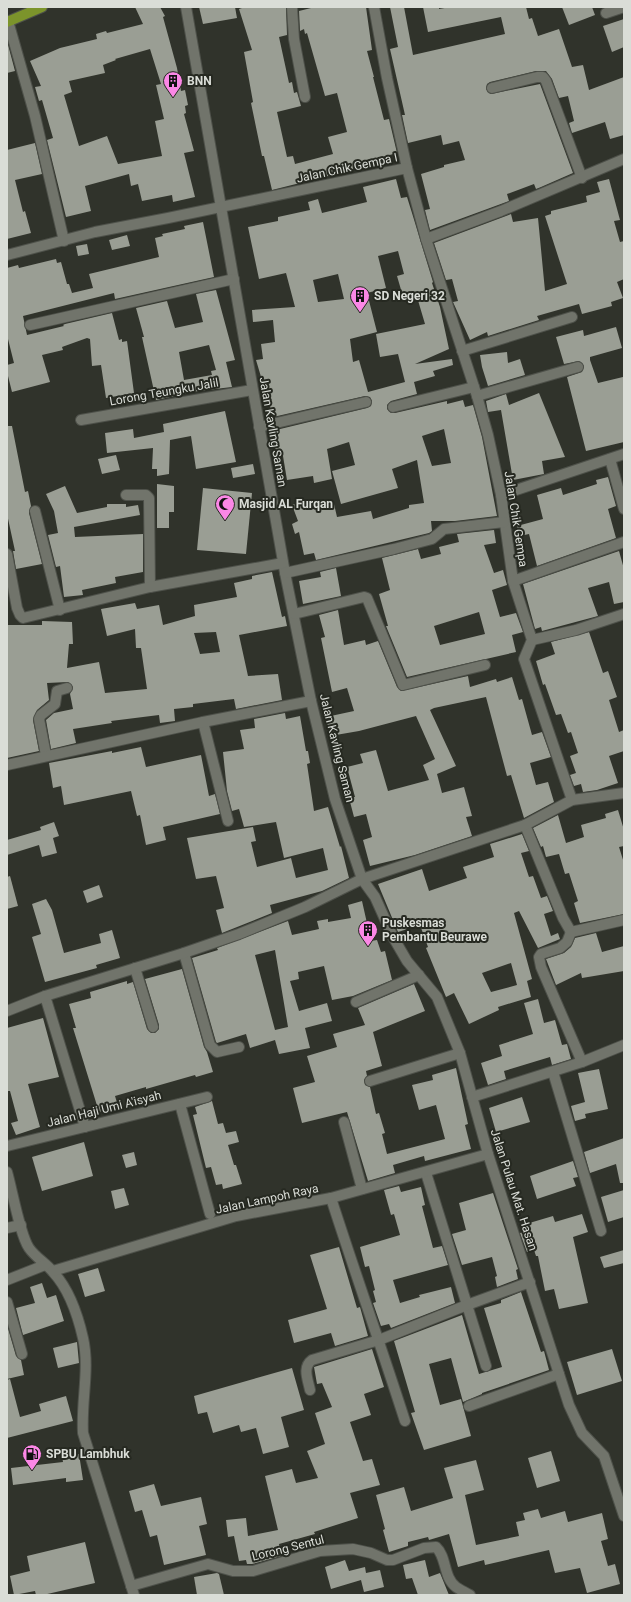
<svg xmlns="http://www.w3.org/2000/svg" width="631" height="1602" font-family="Roboto,sans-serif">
	<rect width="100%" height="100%" fill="#30332b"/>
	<g fill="#9a9e94" fill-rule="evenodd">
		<path d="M135 7H160L165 16 163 17 177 68 181 91 185 90 188 105 185 106 186 113 184 114 194 151 184 153 195 197 173 202 172 195 142 201 138 184 131 186 129 174 85 186 91 211 66 217 47 140 53 138 42 100 39 101 35 87 41 86 30 61 60 48 97 39 96 34 106 31 107 33 143 24ZM150 49 161 84 156 85 164 119 155 121 162 156 118 164 107 136 79 146 64 95 72 92 69 81 105 73 103 65 116 60 115 59Z"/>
		<polygon points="199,7 235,7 237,18 203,24"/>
		<polygon points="245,7 286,7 287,35 279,37 289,83 292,82 294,93 297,92 301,106 277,112 287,157 293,156 295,164 333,154 328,137 347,132 337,93 325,96 307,33 305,34 304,29 300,31 299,11 315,7 366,7 372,50 367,51 374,77 373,77 384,120 389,119 397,153 367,161 368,164 336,174 272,190 264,156 262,156 251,103 253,102 244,52 252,50 239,9"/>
		<polygon points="390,7 404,7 413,55 505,34 501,17 428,32 423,7 439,7 439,9 450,7 526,7 529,19 532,18 538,36 559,29 572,67 583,65 589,90 624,77 624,135 610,139 605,122 572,133 569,123 574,121 568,96 559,98 552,79 546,71 536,71 490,82 487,84 486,89 491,94 540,84 573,173 541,187 536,189 534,184 507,194 509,201 430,230 425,210 430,209 421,174 444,167 444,165 465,160 459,141 443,145 441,135 408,143 402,115 405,115 390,49 398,47"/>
		<polygon points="562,7 592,7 595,15 569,25"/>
		<polygon points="624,19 624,47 612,52 603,26"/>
		<polygon points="7,41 15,71 7,73"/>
		<polygon points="35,143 42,174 15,180 23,212 25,211 31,233 7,239 7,150"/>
		<path d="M396 179 401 198 407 197 412 213 433 282 432 283 440 307 449 349 415 364 452 359 453 365 433 371 435 376 414 382 417 394 391 401 387 405V409L391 413H395L447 401V404L463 400 465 407 473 405 482 437 497 516 455 521H431L432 531 429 533 316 560 314 553 304 555 299 532 295 534 292 524 298 521 292 505 310 499 313 509 334 504 337 517 371 511 373 519 409 508V505L424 503 417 460 392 469 398 488 341 504 332 471 355 465 349 442 327 449 332 479 314 483 313 476 287 480 283 456 277 457 272 433 277 432 276 430 367 408 371 406 372 401 370 397 365 396 273 417 256 360 263 359 261 344 275 342 273 320 253 322 252 310 295 307 286 273 259 279 248 227 278 221V217L310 210 308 202 318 199 322 213 367 202 363 187ZM398 251 404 274 397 276 404 300 417 297 425 324 376 334 380 357 398 354 405 382 368 392 359 360 353 362 350 339 377 332 367 293 386 288 378 256ZM338 274 344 299 318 302 313 280ZM444 429 451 463 432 466 422 436Z"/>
		<polygon points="609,179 620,220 614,221 620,242 624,241 624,279 617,282 623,298 611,302 612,306 582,314 579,304 537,316 539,320 488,336 487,332 470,340 453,302 458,301 452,279 446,280 434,243 511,214 513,222 538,218 545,291 567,284 545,216 551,214 551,211 587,202 586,196 600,192 597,182"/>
		<polygon points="203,222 214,277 115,299 114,293 23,316 27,335 64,326 63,325 65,324 112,313 119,340 122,339 122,342 127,341 134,393 106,398 101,365 92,366 90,339 87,338 62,347 63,350 42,355 50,382 12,392 7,372 7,365 14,363 7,335 7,268 18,265 19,268 56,259 57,263 61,262 67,284 69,284 72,293 93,288 89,274 159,257 155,238 163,236 162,234 185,229 184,226"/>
		<polygon points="127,235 130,246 112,250 109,240"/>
		<polygon points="87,244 89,254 78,256 76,246"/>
		<path d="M216 290 235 360 226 362 232 387 198 391 156 400 142 337H144L136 308 167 301 175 328 203 322 196 294ZM209 345 216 370 211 371 212 375 184 380 179 352Z"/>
		<polygon points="616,327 622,348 590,357 590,360 598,383 623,377 624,442 586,451 567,377 582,372 584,366 579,361 564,364 556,337 583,330 584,336"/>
		<polygon points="507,352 508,363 520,359 525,375 488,386 482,367 480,355"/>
		<polygon points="539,393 565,457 542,461 544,474 513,480 501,410 488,412 486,401 506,394 509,405"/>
		<polygon points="225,411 236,462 196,469 191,436 170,440 169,474 157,476 157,469 152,469 153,448 107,453 105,433 133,429 134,438 164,432 163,424"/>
		<polygon points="7,426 12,426 25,492 28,491 31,506 29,513 42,564 16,569 13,551 15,551 7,514"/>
		<polygon points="116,455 120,470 102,474 98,459"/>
		<polygon points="253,464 255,474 233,478 231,468"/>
		<polygon points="608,477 616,506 608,509 616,538 537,566 529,534 520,536 517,526 543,519 537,495 561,488 563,495 597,484 596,480"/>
		<polygon points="157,484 174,486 174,512 169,512 169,528 157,528"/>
		<polygon points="65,486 77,513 107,507 107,504 126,504 126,507 138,505 140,515 74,527 75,537 143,534 143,572 115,577 116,583 82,590 83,595 64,597 60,566 56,567 48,535 58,533 54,511 46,494"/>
		<polygon points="203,488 252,493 246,554 197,550"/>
		<path d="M494 530 496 543 484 545 494 573 503 570 507 585 492 590 500 617 516 613 523 632 512 635 516 652 407 677 386 626H388L379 594 390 590 382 558 418 549 421 559 441 554 439 547 459 542 457 534ZM479 612 485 634 440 645 434 626Z"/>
		<polygon points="619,551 624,569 624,602 614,604 609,582 588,588 598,616 542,631 541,627 535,629 523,584"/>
		<polygon points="336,568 341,596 303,604 299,581 321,577 320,572"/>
		<path d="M272 572 282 617 285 616 287 626 239 635 248 676 278 674 282 700 236 709 234 699 193 704V707L174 709 175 721 160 723 159 715 111 721 112 723 73 729 76 743 51 749 46 720 54 713 73 709 70 694 73 687 68 682 47 683 49 700 37 710 33 720 39 751 7 758V625H42V621L72 622 73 644H69L67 668 99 662 105 693 147 689 141 648H136L135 629 107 636 101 609 135 603 137 609 159 605 163 625 195 616 194 605 237 597 234 583 252 579V576ZM216 632 220 652 200 654 194 633Z"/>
		<polygon points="338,610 344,645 365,640 366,645 378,641 397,687 401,691 468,676 470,687 496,679 497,682 512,677 519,700 522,699 532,735 542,732 551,757 530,763 536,785 548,782 554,802 524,818 511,775 507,776 486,697 434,708 430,710 456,766 437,774 442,793 464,787 472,816 466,817 472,836 415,855 370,866 363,840 372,837 366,814 354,817 349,798 355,797 347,767 363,763 360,754 376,750 388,791 429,780 423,765 435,759 416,716 359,731 330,736 326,717 354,711 347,688 332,692 321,638 325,637 319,615"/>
		<polygon points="589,632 603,673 608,671 617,697 609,700 619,732 624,730 624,751 609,756 618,783 597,790 583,792 581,784 574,786 570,775 576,773 570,756 578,753 571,732 568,733 561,714 556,715 545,684 543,685 536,661 555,654 551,642"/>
		<polygon points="285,713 286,719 300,716 306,751 308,751 310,763 307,764 314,811 328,807 340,847 341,846 349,878 322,891 270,905 272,913 222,933 216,910 224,908 216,876 196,879 187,838 253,827 256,841 251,842 257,867 291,858 296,878 328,870 323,848 284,858 276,822 244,827 239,809 232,811 227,791 223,752 244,749 240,730 255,728 254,719"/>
		<polygon points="141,747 146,767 201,755 209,796 215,794 220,814 163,827 166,840 146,845 140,815 137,816 131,791 64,805 61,786 53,788 49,763 112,751 112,753"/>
		<polygon points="618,810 624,830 624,846 619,847 624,863 624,914 580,923 574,903 578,901 569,873 565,874 559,854 546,857 543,846 541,847 533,828 558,815 566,843 584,837 581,825 606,818 605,814"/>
		<polygon points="54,822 59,836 53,838 57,853 42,857 39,845 7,855 7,840 41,830 40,827"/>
		<path d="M522 834 529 851 521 853 529 877 533 876 541 898 547 896 553 911 544 914 551 936 558 933 560 939 538 948 519 911 514 913 532 979 527 981 531 997 498 1007 499 1010 469 1024 454 993 446 997 426 948 428 947 420 925 398 932 378 884 422 869 429 891 467 878 463 867 494 857 490 844ZM511 963 517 985 491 992 482 973Z"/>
		<polygon points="10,876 18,906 7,909 7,877"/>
		<polygon points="99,885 103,897 87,903 83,891"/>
		<polygon points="46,899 52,910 64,953 101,943 99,934 112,930 120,958 96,965 97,968 45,982 32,937 41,934 32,904"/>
		<path d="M362 901 371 941 377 940 381 952 385 951 392 980 353 996 332 1000 324 966 298 972 299 979 290 981 299 1011 327 1003 332 1021 305 1028 310 1048 279 1054 275 1040 250 1048 246 1034 217 1043 216 1042 192 958 218 950 217 948 288 921 292 935 319 929 317 921 328 919V922L351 918 348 905ZM275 950 288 1027 275 1030 255 955Z"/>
		<polygon points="596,933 602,952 624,946 624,971 582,978 581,973 556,985 546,959 564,953 571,947 575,938"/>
		<polygon points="182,969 204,1047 207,1052 213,1072 196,1077 195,1075 146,1089 146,1087 115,1096 118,1106 99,1112 73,1028 76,1028 69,1004 91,998 90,992 127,981 127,984 133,982 147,1029 151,1033 155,1033 159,1029 159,1025 145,979"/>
		<polygon points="414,984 425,1011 373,1032 382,1066 366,1071 367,1076 364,1080 365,1085 370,1087 376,1114 379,1113 385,1133 382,1134 387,1154 445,1139 436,1105 419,1110 412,1085 433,1080 432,1075 456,1068 468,1124 465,1125 471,1149 425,1161 424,1156 393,1165 395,1173 368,1181 347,1112 302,1123 293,1088 315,1082 307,1056 337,1047 333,1034 365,1025 358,1008"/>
		<polygon points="538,999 544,1023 555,1020 562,1045 567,1044 571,1059 552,1065 550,1057 504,1071 506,1079 488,1085 481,1063 502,1056 499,1045 533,1034 524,1003"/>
		<polygon points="43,1018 59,1077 28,1084 40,1127 16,1135 11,1123 18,1121 10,1091 7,1091 7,1028"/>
		<polygon points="599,1069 608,1109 585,1114 586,1118 575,1121 571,1106 585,1102 578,1073"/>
		<polygon points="522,1097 530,1122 496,1132 489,1108"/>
		<polygon points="212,1101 218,1124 223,1123 226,1133 236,1131 239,1142 228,1145 234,1165 236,1165 242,1184 223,1189 222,1184 216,1185 211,1167 206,1168 193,1115 197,1114 195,1107"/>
		<polygon points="624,1138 624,1183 620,1183 616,1164 590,1173 584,1152"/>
		<polygon points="84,1142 93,1176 42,1191 32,1157"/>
		<polygon points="134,1152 137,1165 126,1168 122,1155"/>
		<polygon points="573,1161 578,1177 573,1178 576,1186 537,1199 530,1176"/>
		<polygon points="399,1186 401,1192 421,1187 425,1205 422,1206 433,1248 442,1246 448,1265 393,1280 400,1303 420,1297 419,1295 451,1287 455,1303 391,1328 389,1324 381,1326 373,1303 376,1302 373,1291 375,1290 369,1266 365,1267 360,1247 400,1235 394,1214 391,1215 384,1190"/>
		<polygon points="124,1188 129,1205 115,1209 111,1191"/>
		<polygon points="624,1190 624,1217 608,1222 601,1197"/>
		<polygon points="493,1193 518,1269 516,1270 518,1279 497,1287 495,1277 497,1276 492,1257 462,1265 452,1234 466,1230 459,1203"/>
		<polygon points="582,1214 588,1232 573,1237 588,1303 559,1309 554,1289 545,1291 538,1256 536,1256 534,1250 527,1252 520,1233 528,1231 526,1224 553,1216 555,1222"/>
		<polygon points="339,1247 357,1308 360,1307 368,1336 335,1346 331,1333 294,1343 288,1320 327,1309 310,1255"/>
		<polygon points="624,1250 624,1263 604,1268 600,1257"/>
		<polygon points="98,1268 105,1291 85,1297 78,1274"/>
		<polygon points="42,1283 47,1298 56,1295 64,1321 23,1335 16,1308 35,1303 30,1287"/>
		<polygon points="521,1292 541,1352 544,1351 549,1370 482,1393 482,1394 463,1402 451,1358 429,1364 440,1405 461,1399 471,1436 424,1450 411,1413 415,1412 394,1341 462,1315 479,1374 502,1367 484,1308 501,1303 501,1300"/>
		<polygon points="7,1325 16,1356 21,1360 24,1375 7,1379"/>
		<polygon points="77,1342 79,1363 58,1368 53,1348"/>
		<polygon points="372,1349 384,1387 364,1394 371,1415 350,1422 363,1461 372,1459 380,1485 350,1493 358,1518 314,1532 315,1534 279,1544 281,1556 252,1564 247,1564 246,1560 239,1561 234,1536 228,1537 226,1520 246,1518 248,1536 278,1530 265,1476 292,1469 296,1483 318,1478 307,1451 325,1444 315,1413 332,1407 322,1383 317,1384 314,1367"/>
		<polygon points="612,1349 622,1381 577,1395 567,1362"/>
		<polygon points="292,1368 304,1410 281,1417 289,1447 263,1454 256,1428 241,1432 239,1425 213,1433 207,1412 198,1414 194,1396"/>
		<polygon points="10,1379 20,1417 41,1411 39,1404 66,1396 73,1421 7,1438 7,1380"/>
		<polygon points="551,1451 560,1481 537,1488 528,1458"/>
		<polygon points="79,1454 83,1480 66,1482 66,1478 13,1485 11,1468 63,1462 62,1456"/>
		<polygon points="476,1460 484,1490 465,1495 476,1545 519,1536 516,1522 525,1520 523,1513 538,1509 541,1518 565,1511 568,1522 602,1513 608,1539 601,1541 608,1566 615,1564 620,1584 587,1593 580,1568 555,1573 549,1550 485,1565 484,1560 458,1567 449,1534 429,1540 428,1537 408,1542 408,1546 389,1552 383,1530 385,1529 376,1495 404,1487 411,1511 453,1498 444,1468"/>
		<polygon points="154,1484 161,1506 201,1497 207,1524 199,1526 206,1555 164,1565 157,1535 150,1537 142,1510 135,1512 129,1491"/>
		<polygon points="85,1542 95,1583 43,1595 36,1595 35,1591 14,1595 10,1576 30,1571 27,1556"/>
		<polygon points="345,1560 349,1571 365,1567 366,1573 380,1570 384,1587 364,1592 361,1580 331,1589 325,1567"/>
		<polygon points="425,1560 429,1577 440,1573 449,1595 418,1595 412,1578 406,1579 403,1565"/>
		<polygon points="217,1573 219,1574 224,1595 197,1595 194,1577"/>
	</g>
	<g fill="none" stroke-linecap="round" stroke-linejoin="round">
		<g stroke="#4e514a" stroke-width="12">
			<g id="street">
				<polyline points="186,7 285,573 311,701 335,799 362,879 375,897 393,937 407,961 437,997 460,1053 488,1154 569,1405 582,1433 604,1456 624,1516"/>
				<polyline points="292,7 294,39 305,97"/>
				<polyline points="374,7 387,78 407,168"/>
				<polyline points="606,13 624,7"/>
				<polyline points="8,21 35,116 64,241"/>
				<polyline points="492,88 537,77 543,77 546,81 582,178"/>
				<polyline points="426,239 501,211 624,159"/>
				<polyline points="7,255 95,232 168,218 407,168 426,239 477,396 488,435 501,495 513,581 532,640 524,659 572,800"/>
				<polyline points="30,325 234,279"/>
				<polyline points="462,351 572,317"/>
				<polyline points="477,396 578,367"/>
				<polyline points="393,407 474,387"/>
				<polyline points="81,420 252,390"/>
				<polyline points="259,427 366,402"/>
				<polyline points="610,459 624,509"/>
				<polyline points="126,495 146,495 149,498 150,587"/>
				<polyline points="501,495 624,454"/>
				<polyline points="35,511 60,610"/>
				<polyline points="7,554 17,608 20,615 23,618 150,587 283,563"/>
				<polyline points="285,573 394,549 432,539 444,529 504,522"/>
				<polyline points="513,581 624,542"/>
				<polyline points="294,614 364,597 367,598 403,685 485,665"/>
				<polyline points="532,640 576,630 624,614"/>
				<polyline points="203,722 228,821"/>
				<polyline points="46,755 39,719 41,715 55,704 57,691 67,688"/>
				<polyline points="7,765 203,722 311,701"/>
				<polyline points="525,825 563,918 571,932 624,920"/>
				<polyline points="571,932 567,942 560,948 541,954 539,957 541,967 582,1062"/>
				<polyline points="184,953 210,1045 217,1052 239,1047"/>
				<polyline points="135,968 153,1027"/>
				<polyline points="45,996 85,1127"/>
				<polyline points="356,1002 419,975"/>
				<polyline points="7,1011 45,996 184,953 239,934 305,907 362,879 525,825 572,800 624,793"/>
				<polyline points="553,1072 601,1231"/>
				<polyline points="370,1081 460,1053"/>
				<polyline points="472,1097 582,1062 624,1045"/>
				<polyline points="180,1104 210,1214"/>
				<polyline points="344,1122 362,1189"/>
				<polyline points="7,1146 207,1097"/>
				<path d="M7 1172C12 1189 20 1235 29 1248 36 1258 46 1263 53 1272 69 1289 78 1316 83 1338 90 1369 81 1401 83 1433L134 1595"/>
				<polyline points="426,1173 486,1366"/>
				<path d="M331 1198C355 1273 381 1346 405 1421"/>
				<polyline points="7,1228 21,1225"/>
				<polyline points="53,1271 236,1216 331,1198 488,1154"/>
				<polyline points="7,1280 45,1265"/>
				<polyline points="7,1302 22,1354"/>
				<path d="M310 1390C308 1380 302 1367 312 1360L379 1340 467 1305 530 1282"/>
				<polyline points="469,1406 559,1374"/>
				<path d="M131 1586 208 1564 233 1571H253L320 1551 353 1549 371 1553 387 1560H393L424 1548 436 1547C447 1557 443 1577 456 1587 460 1590 465 1592 470 1595"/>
			</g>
		</g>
		<g stroke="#4e514a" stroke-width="12">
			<polyline id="primary" points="7,22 42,7"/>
		</g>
		<use href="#street" stroke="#71746b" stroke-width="10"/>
		<use href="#primary" stroke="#7c942b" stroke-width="10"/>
	</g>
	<defs>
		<g id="building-pin" transform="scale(1)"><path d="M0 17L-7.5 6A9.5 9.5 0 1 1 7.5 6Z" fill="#fb87e6" stroke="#262921"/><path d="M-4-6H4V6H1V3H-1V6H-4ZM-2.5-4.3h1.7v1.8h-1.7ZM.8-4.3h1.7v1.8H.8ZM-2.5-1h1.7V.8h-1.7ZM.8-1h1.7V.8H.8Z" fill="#111"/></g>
		<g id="mosque-pin" transform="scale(1)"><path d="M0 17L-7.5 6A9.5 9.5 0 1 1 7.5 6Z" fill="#fb87e6" stroke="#262921"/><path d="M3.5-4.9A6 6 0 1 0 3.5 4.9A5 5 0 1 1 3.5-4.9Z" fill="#111"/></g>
		<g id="fuel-pin" transform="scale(1)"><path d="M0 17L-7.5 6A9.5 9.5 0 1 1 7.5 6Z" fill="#fb87e6" stroke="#262921"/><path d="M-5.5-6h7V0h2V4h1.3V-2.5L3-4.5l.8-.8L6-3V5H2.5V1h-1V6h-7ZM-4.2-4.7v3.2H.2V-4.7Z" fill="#111"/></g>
	</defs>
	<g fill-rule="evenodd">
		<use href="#building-pin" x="173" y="81"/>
		<use href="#building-pin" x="360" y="296"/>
		<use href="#mosque-pin" x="225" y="504"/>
		<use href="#building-pin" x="368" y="930"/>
		<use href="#fuel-pin" x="32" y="1454"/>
	</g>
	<g text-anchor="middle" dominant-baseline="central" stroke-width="4" stroke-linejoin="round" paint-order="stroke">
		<g font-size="12" font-weight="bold" fill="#daddd7" stroke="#262921" text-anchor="start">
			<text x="187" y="81">BNN</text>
			<text x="374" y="296">SD Negeri 32</text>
			<text x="239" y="504">Masjid AL Furqan</text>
			<text x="382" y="923">Puskesmas<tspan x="382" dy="14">Pembantu Beurawe</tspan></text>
			<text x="46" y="1454">SPBU Lambhuk</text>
		</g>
		<g font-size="12" fill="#daddd7" stroke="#262921">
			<text transform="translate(347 168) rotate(-12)">Jalan Chik Gempa I</text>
			<text transform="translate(164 392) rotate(-10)">Lorong Teungku Jalil</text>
			<text transform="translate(273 432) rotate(80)">Jalan Kavling Saman</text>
			<text transform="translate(516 519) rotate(81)">Jalan Chik Gempa</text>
			<text transform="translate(337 748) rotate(76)">Jalan Kavling Saman</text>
			<text transform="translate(104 1109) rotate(-14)">Jalan Haji Umi A'isyah</text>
			<text transform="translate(514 1190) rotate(72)">Jalan Pulau Mat. Hasan</text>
			<text transform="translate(267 1199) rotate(-12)">Jalan Lampoh Raya</text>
			<text transform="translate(288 1548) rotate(-14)">Lorong Sentul</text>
		</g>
	</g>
	<rect width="631" height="1602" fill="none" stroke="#daddd7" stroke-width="16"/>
</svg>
